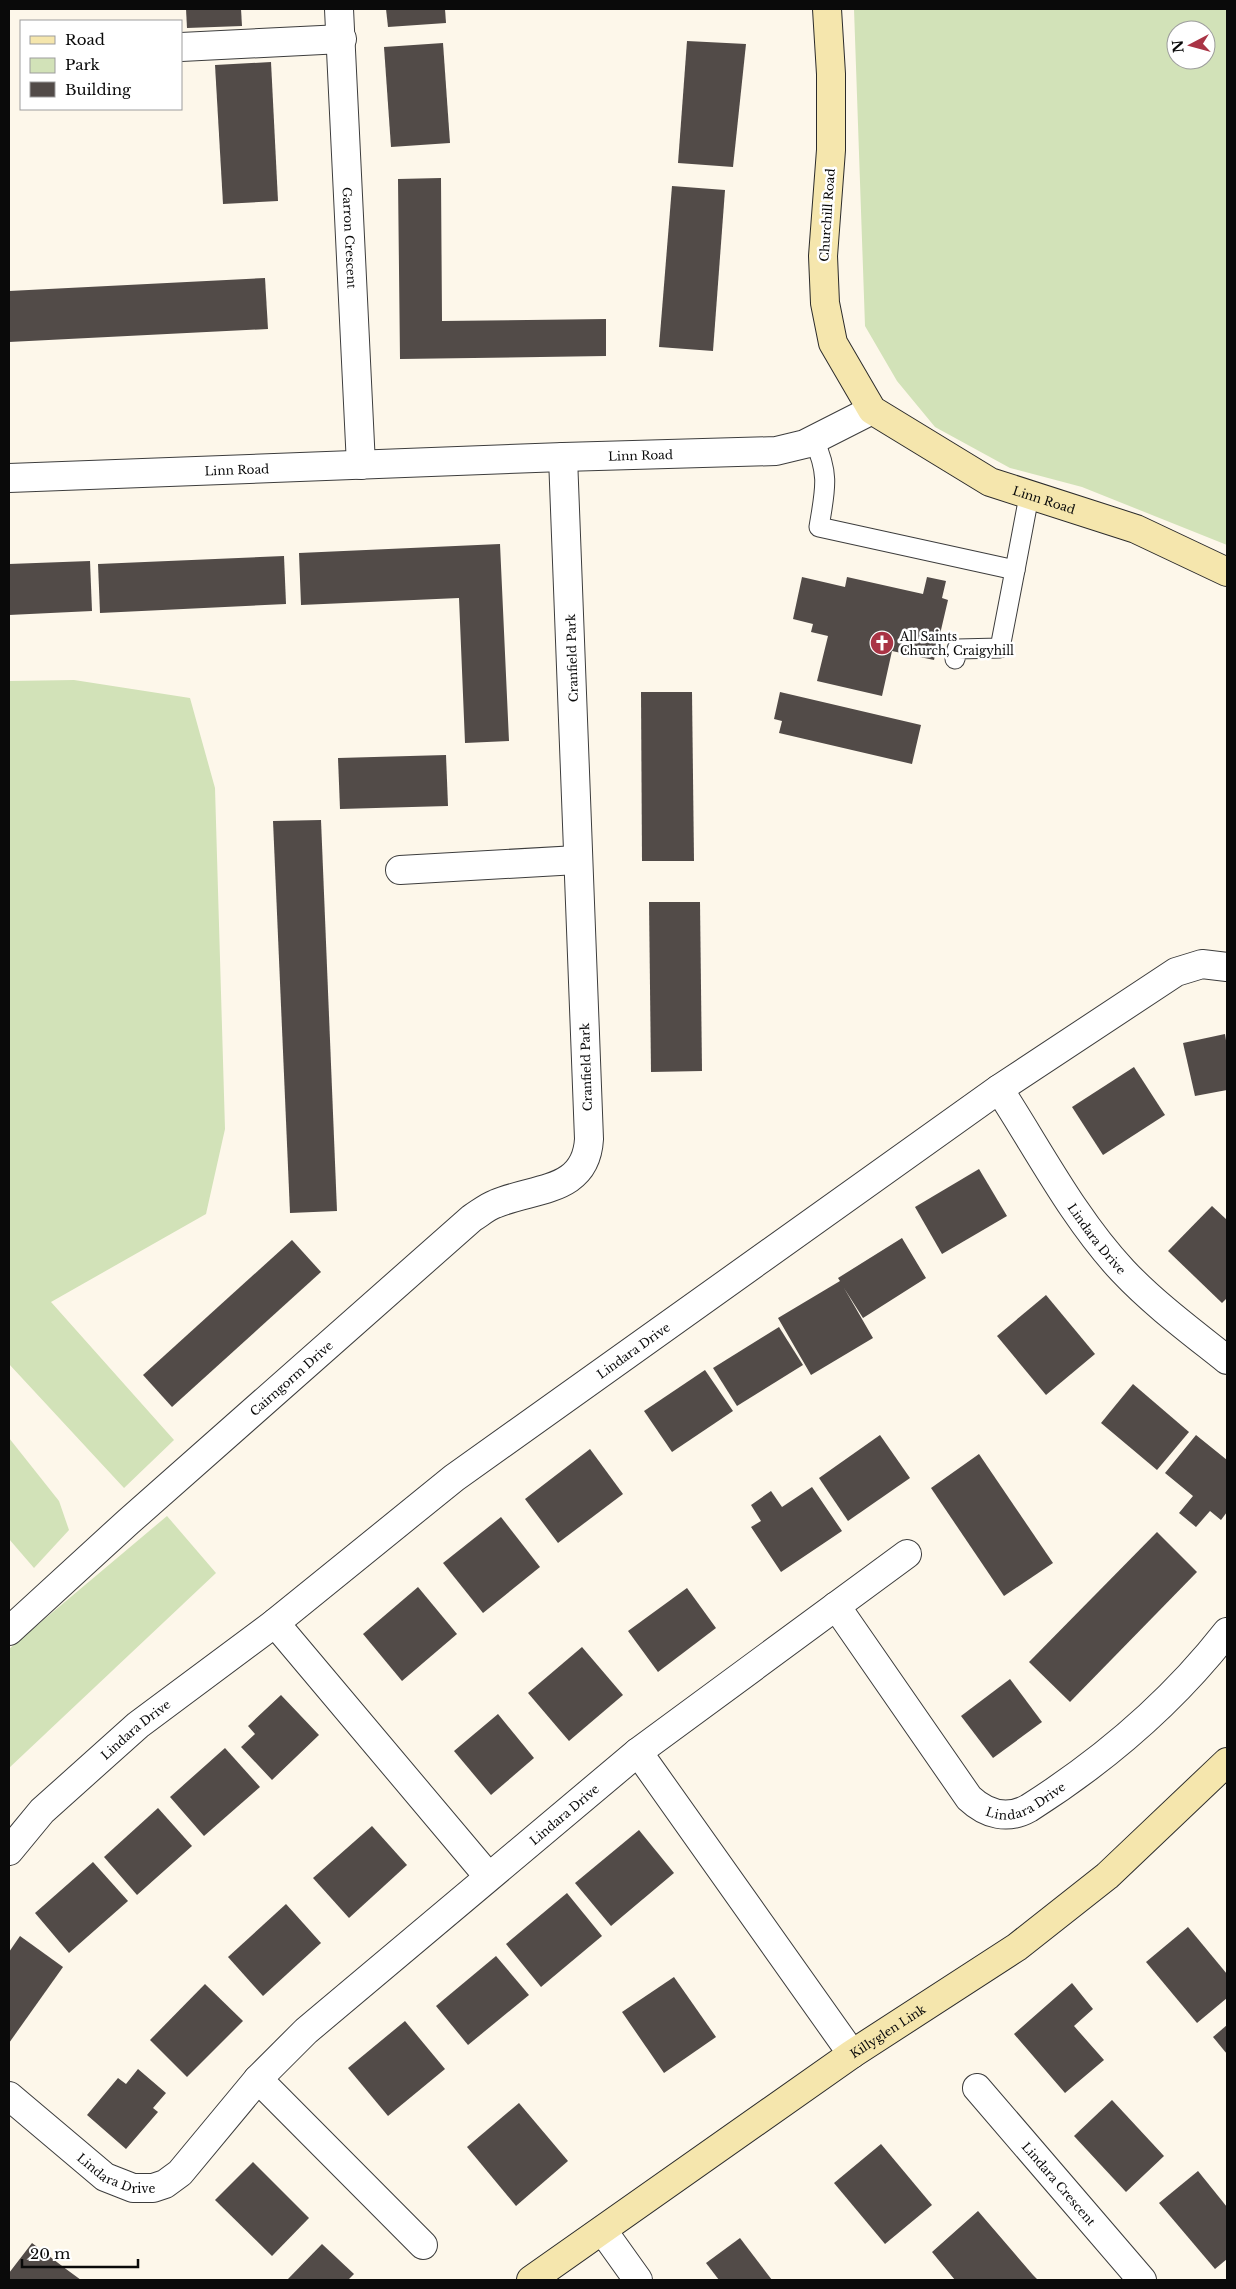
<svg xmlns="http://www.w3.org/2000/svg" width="1236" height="2289" font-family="'Libre Baskerville',serif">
	<rect width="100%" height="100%" fill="#fdf7ea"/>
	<g fill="#d2e2b8" fill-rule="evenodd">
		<path d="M854 9H1227V545L1082 487 1010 468 935 427 897 381 865 326ZM1176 30H1206V60H1176Z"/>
		<polygon points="74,680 190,698 215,788 225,1129 206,1214 51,1302 174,1440 124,1488 9,1364 9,681"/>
		<polygon points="9,1438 59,1501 69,1530 34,1568 9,1539"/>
		<polygon points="167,1516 216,1573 9,1768 9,1649"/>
	</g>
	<g fill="#524b48">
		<polygon points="186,9 241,9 242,26 187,28"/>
		<polygon points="386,9 445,9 446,23 388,27"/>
		<polygon points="687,41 746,44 733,167 678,163"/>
		<polygon points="443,43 450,143 391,147 384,47"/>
		<polygon points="271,62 278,201 223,204 215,65"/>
		<polygon points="441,178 442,321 606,319 606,356 400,359 398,179"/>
		<polygon points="672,186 725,190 713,351 659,347"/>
		<polygon points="265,278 268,329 9,342 9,291"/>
		<polygon points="500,544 509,741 465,743 459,598 301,605 299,553"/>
		<polygon points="284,556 286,604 100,613 98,564"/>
		<polygon points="90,561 92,611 9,615 9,564"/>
		<polygon points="802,577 845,587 847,577 923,594 927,577 946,581 942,598 948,600 934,660 892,651 882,696 817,681 828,636 811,632 813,624 793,619"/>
		<polygon points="641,692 692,692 694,861 642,861"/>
		<polygon points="780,692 921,725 912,764 779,733 782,721 774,719"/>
		<polygon points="446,755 448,806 340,809 338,758"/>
		<polygon points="321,820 337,1211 290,1213 273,821"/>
		<polygon points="649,902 700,902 702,1071 651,1072"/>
		<polygon points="1225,1034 1227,1047 1227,1090 1195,1096 1183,1043"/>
		<polygon points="1134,1067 1165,1115 1103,1155 1072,1107"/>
		<polygon points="979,1169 1007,1216 942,1254 915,1207"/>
		<polygon points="1212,1206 1227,1220 1227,1298 1222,1303 1168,1251"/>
		<polygon points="902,1238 926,1278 863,1318 844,1288 873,1338 811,1375 778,1318 840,1281 838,1278"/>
		<polygon points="292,1240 321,1272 172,1407 143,1375"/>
		<polygon points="1046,1295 1095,1354 1046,1395 997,1336"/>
		<polygon points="779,1327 803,1365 737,1406 713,1368"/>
		<polygon points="705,1370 733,1411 672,1452 644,1411"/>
		<polygon points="1133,1384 1189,1432 1157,1470 1101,1423"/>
		<polygon points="880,1435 910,1478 848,1521 819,1478"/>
		<polygon points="1196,1435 1227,1460 1227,1512 1221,1520 1210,1511 1196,1527 1179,1513 1193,1496 1165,1473"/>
		<polygon points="590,1449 623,1494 558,1543 525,1499"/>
		<polygon points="979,1454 1053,1563 1004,1596 931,1488"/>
		<polygon points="812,1487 842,1531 781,1572 751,1527 761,1521 751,1505 771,1491 782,1507"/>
		<polygon points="501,1517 540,1567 483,1613 443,1563"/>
		<polygon points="1157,1532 1197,1572 1070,1702 1029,1662"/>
		<polygon points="418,1587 457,1634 402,1681 363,1634"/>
		<polygon points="687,1588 716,1628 658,1672 628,1631"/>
		<polygon points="582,1647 623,1695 569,1741 528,1693"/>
		<polygon points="1010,1679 1042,1722 993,1758 961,1716"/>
		<polygon points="281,1695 319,1735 272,1780 241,1747 255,1734 248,1726"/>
		<polygon points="498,1714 534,1758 491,1795 454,1751"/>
		<polygon points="225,1748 260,1787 204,1836 170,1797"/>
		<polygon points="158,1808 192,1846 137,1895 104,1857"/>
		<polygon points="372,1826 407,1865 349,1918 313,1878"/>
		<polygon points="639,1830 674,1873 611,1926 575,1883"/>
		<polygon points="93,1862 128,1901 69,1953 35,1913"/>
		<polygon points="567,1893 602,1936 541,1987 506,1944"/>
		<polygon points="286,1904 321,1943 263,1996 228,1957"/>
		<polygon points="1188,1927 1227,1974 1227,1998 1197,2023 1146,1962"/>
		<polygon points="20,1936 63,1967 9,2043 9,1952"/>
		<polygon points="496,1956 529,1995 468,2045 436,2006"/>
		<polygon points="674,1977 716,2037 664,2073 622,2012"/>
		<polygon points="1072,1983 1093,2009 1074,2026 1104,2060 1065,2093 1014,2034"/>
		<polygon points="205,1984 243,2021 187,2077 150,2040"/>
		<polygon points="405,2021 445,2069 388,2116 348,2068"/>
		<polygon points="1227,2025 1227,2054 1213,2037"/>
		<polygon points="138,2069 166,2093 153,2108 158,2112 126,2149 87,2115 118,2078 126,2084"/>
		<polygon points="1112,2100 1164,2156 1126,2192 1074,2136"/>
		<polygon points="519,2103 568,2161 516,2206 467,2147"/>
		<polygon points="881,2144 932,2205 885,2244 834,2183"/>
		<polygon points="253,2162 309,2218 272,2256 215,2200"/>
		<polygon points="1198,2171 1227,2207 1227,2259 1215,2269 1159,2203"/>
		<polygon points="978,2211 1033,2275 1038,2280 955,2280 932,2252"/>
		<polygon points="740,2238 772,2280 719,2280 706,2263"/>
		<polygon points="32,2243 66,2269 81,2280 9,2280 9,2273"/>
		<polygon points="322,2244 354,2274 348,2280 287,2280"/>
	</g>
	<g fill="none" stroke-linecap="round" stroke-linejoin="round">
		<g stroke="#3d3d3d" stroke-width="21">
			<g id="lane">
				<path d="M814 440C830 475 825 490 819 527L1015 570 1029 496"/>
				<polyline points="955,659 957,649 1000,648 1015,570"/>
			</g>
		</g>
		<g stroke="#3d3d3d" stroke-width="30">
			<g id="street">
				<path id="s1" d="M339 9 361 465"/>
				<polyline points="181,47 342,39"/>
				<path id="s2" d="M9 478 563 457 776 451 805 444 872 410"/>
				<polyline points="400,870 577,860"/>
				<path id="s3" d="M999 1089C1038 1149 1074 1219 1123 1271 1154 1304 1192 1332 1227 1360"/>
				<path id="s4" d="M836 1606 969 1798C987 1815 1008 1820 1029 1808 1103 1761 1173 1701 1227 1632"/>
				<polyline points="275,1623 488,1876"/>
				<path id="s5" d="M9 1631 128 1522 472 1218C480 1213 487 1207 495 1204 535 1187 586 1193 589 1139L563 457"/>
				<polyline points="638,1752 852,2054"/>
				<path id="s6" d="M9 1851 42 1811 138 1725 275 1623 454 1478 999 1089 1176 972 1202 964 1227 967"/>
				<polyline points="258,2079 423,2245"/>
				<path id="s7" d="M977 2088 1142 2280"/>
				<path id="s8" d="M9 2096 105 2177 133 2188H153L165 2184 180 2173 258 2079 306 2031 638 1752 907 1554"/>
				<polyline points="603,2231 638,2280"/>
			</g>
		</g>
		<g stroke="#2c2c2c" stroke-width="30">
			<g id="secondary">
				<path id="s9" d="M827 9 831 74V150L823 256 825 303 833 343 872 410 990 482 1136 529 1227 572"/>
				<path id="s10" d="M531 2280 852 2054 1017 1947 1107 1876 1227 1762"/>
			</g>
		</g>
		<use href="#lane" stroke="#fff" stroke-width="19"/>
		<use href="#street" stroke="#fff" stroke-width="28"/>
		<use href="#secondary" stroke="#f5e6ad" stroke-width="28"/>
	</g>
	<defs>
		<g id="church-disc" transform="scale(1.25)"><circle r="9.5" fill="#a93445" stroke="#fff"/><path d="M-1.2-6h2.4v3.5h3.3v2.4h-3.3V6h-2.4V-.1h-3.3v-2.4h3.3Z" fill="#fff"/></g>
	</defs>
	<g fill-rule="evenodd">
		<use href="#church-disc" x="882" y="643"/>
	</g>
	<g text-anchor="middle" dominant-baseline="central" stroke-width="5" stroke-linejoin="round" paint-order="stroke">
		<g font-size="12" fill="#0a0a0a" stroke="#fff">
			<text transform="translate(827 215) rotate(-86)">Churchill Road</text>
			<text stroke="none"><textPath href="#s1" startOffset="229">Garron Crescent</textPath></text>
			<text stroke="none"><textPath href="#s2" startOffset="632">Linn Road</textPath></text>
			<text stroke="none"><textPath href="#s2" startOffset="228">Linn Road</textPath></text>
			<text stroke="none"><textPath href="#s9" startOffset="608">Linn Road</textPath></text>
			<text transform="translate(572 658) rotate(-92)">Cranfield Park</text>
			<text transform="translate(586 1067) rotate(-92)">Cranfield Park</text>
			<text stroke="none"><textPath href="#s3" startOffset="179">Lindara Drive</textPath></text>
			<text stroke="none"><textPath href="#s6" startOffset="802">Lindara Drive</textPath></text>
			<text stroke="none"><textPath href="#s5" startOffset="379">Cairngorm Drive</textPath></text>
			<text stroke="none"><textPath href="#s6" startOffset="176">Lindara Drive</textPath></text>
			<text stroke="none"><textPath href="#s4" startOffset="298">Lindara Drive</textPath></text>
			<text stroke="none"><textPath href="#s8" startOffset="734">Lindara Drive</textPath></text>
			<text stroke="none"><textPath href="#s10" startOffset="435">Killyglen Link</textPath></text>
			<text stroke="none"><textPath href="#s8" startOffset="135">Lindara Drive</textPath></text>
			<text stroke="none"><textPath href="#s7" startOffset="126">Lindara Crescent</textPath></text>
		</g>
		<g font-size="12" fill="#0a0a0a" stroke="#fff" text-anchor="start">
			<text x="900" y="636">All Saints<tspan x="900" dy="14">Church, Craigyhill</tspan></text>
		</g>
	</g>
	<rect width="1236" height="2289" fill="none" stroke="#0a0a0a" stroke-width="20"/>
	<rect x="20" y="20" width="162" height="90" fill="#ffffff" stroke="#9d9d9d"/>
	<rect x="30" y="36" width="25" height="8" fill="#f5e6ad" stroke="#9d9d9d"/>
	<text x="65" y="45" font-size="15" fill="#0a0a0a">Road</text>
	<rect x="30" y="58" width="25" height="15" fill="#d2e2b8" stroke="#9d9d9d"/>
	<text x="65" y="70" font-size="15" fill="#0a0a0a">Park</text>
	<rect x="30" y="82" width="25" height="15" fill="#524b48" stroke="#9d9d9d"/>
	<text x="65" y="95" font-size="15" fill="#0a0a0a">Building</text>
	<g transform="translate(1191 45) rotate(264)"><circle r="24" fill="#ffffff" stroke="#9d9d9d"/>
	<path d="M0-4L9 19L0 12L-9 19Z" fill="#a93445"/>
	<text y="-8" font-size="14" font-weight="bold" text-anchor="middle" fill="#0a0a0a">N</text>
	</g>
	<path d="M22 2259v8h116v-8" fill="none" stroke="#0a0a0a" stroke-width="2.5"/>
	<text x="30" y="2259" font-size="15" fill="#0a0a0a" stroke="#ffffff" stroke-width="4" paint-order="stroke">20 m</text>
</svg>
